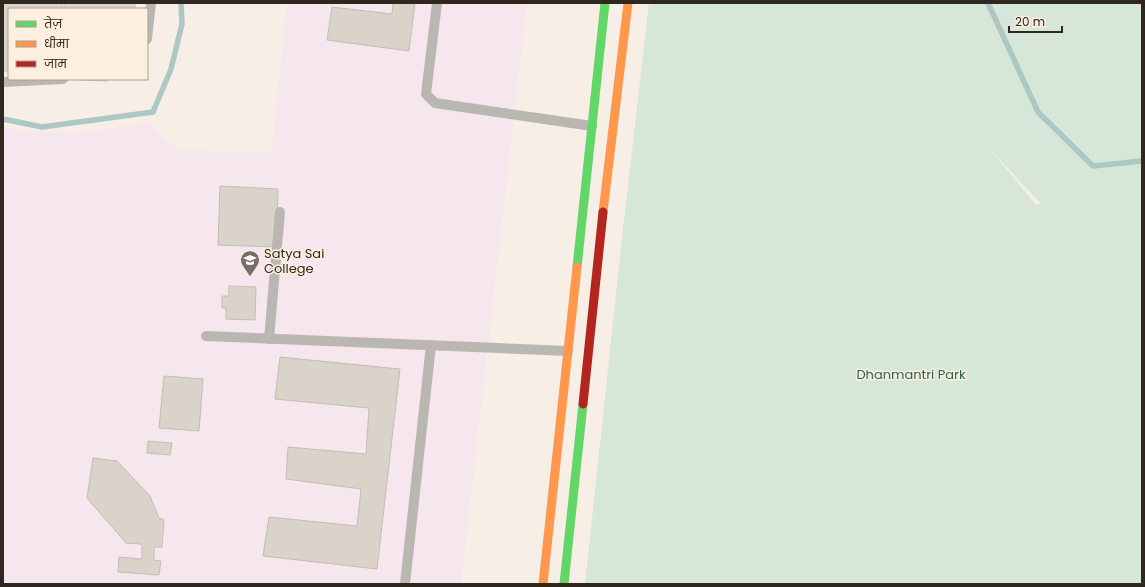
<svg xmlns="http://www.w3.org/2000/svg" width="1145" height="587" font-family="Poppins,'Noto Sans Devanagari',sans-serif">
	<rect width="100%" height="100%" fill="#f7efe6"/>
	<polygon fill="#f5e7ed" points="287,3 527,3 461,584 3,584 3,127 23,131 78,133 148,123 178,150 271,153"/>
	<path fill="#d6e6d8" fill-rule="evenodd" d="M649 3H1142V584H585L622 238ZM990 149 1041 204 1036 205Z"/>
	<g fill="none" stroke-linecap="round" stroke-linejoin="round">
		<g stroke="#acc7c4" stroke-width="5.5">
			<polyline points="988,3 1038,112 1093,166 1142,161"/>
			<polyline points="3,119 42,127 153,112 171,69 182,24 181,3"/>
		</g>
	</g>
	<g fill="#dad3ca" stroke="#c5bdb4">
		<polygon points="3,3 62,3 62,9 9,9 9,71 3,71"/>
		<rect x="64" y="3" width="71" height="6"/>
		<polygon points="393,3 415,3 409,51 327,40 332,7 392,14"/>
		<polygon points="62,79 107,79 107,81"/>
		<polygon points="220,186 278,189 276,247 218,245"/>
		<polygon points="229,286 256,287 255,320 226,319 226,308 222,308 222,296 229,296"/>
		<polygon points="280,357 400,369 377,569 263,556 269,517 357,526 361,489 286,479 288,447 366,454 369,408 275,399"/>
		<polygon points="164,376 203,379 199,431 159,428"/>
		<polygon points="148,441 172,443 170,455 147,453"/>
		<polygon points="93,458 117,461 150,496 159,518 164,520 162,547 154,547 154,560 161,561 159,575 118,572 119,557 142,559 142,546 140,544 126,543 87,498"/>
	</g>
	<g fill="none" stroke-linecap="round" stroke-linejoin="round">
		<g stroke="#bab6b1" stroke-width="10">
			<polyline points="437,3 426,94 435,103 592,126"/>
			<polyline points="147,39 151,3"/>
			<polyline points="3,82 63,79"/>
			<polyline points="206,336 568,351"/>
			<polyline points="269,339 280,212"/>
			<polyline points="405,584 431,345"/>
		</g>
		<g stroke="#63d668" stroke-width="9">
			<polyline points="577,267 605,3"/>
			<polyline points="564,584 583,404"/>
		</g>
		<g stroke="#ff974d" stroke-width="9">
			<polyline points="603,212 628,3"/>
			<polyline points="543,584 577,267"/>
		</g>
		<polyline stroke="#b3261e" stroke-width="9" points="583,404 603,212"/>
	</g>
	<defs>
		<g id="university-pin" transform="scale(1)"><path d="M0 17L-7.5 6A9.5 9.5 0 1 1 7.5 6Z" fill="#766e64" stroke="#fdefe0"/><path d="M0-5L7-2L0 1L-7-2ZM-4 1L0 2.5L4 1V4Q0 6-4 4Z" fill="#fff"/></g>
	</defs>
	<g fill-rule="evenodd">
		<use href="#university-pin" x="250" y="260"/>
	</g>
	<g text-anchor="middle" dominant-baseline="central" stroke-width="3" stroke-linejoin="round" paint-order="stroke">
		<g font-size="13" fill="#30281e" stroke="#fdefe0" text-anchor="start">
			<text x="264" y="253">Satya Sai<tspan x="264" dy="15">College</tspan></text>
		</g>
		<g font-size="13" fill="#27644c" stroke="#fdefe0">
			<text x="911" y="374">Dhanmantri Park</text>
		</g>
	</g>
	<rect width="1145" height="587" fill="none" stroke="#30281e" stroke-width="8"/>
	<rect x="8" y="8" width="140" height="72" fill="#fdefe0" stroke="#ab9f92"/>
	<rect x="16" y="21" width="20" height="6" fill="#63d668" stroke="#ab9f92"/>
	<text x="44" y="28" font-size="12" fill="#30281e">तेज़</text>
	<rect x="16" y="41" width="20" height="6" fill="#ff974d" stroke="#ab9f92"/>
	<text x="44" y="48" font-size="12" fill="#30281e">धीमा</text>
	<rect x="16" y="61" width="20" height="6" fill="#b3261e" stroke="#ab9f92"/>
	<text x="44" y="68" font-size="12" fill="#30281e">जाम</text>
	<path d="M1009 26v6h53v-6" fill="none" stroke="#30281e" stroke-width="2"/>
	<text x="1015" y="26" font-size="12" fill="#30281e" stroke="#fdefe0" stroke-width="3" paint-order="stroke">20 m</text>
</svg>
